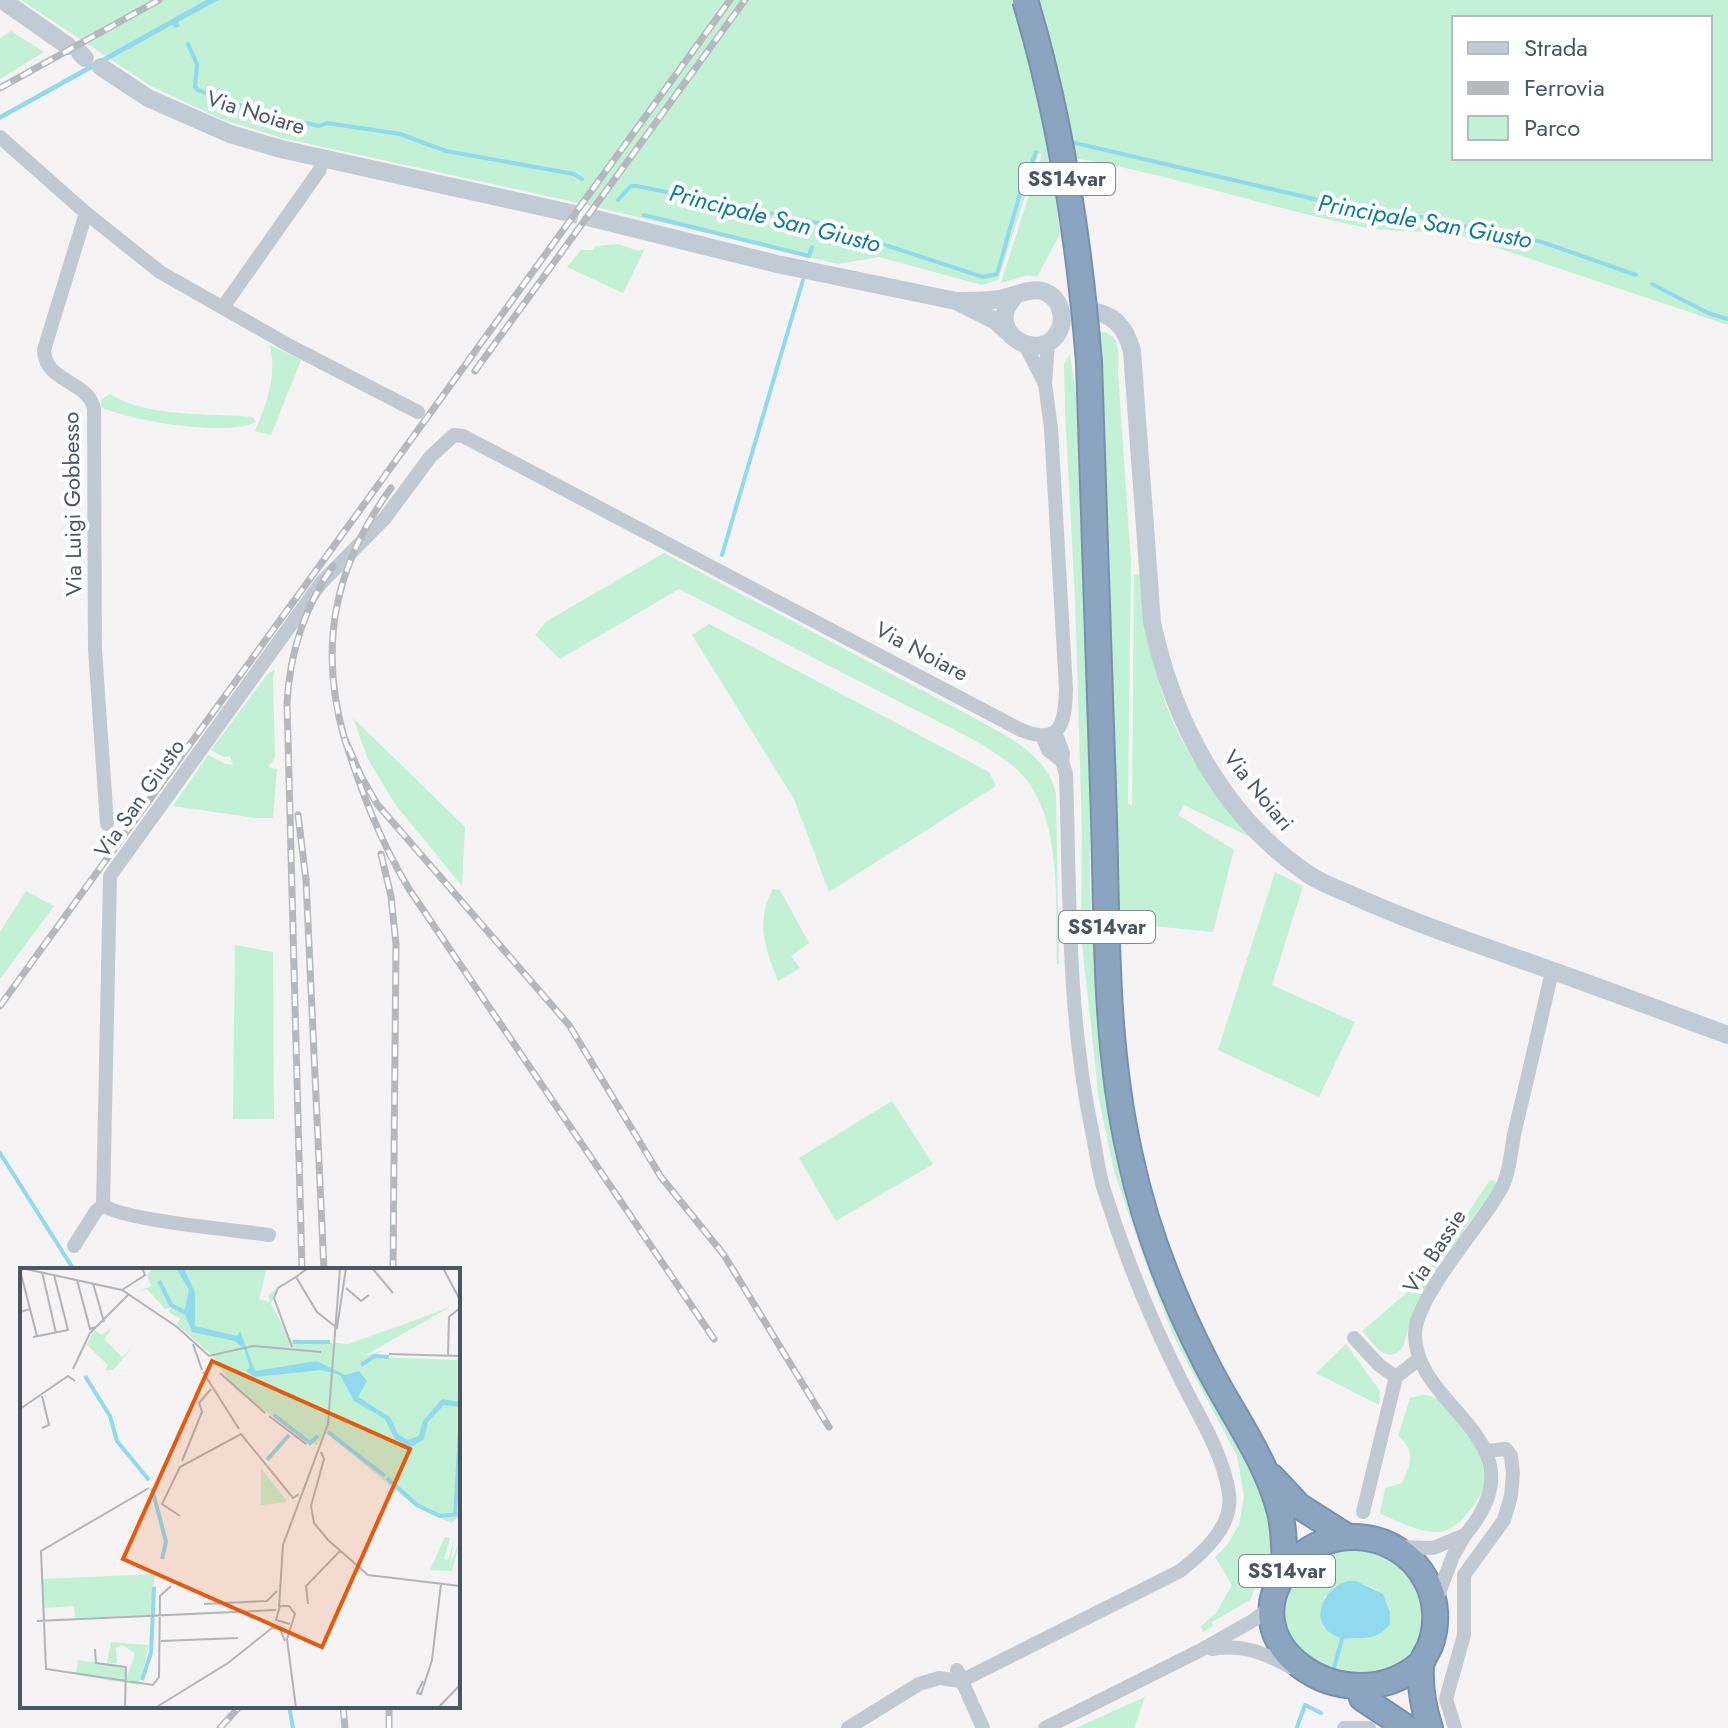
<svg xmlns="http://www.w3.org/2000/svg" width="1728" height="1728" font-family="Jost,sans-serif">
	<rect width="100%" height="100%" fill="#f5f3f3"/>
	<g fill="#c3f1d5" fill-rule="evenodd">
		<path d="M21 0H1728V325L1459 235C1429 230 1398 233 1368 228 1260 207 1156 168 1047 154L1050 156 1060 234 1037 277 1027 275 1001 283 1042 154 1039 153 998 280 982 285 879 257 838 264 566 200 282 138 221 119 151 86ZM1454 18H1710V158H1454Z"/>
		<polygon points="11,31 44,52 0,79 0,38"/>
		<polygon points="618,244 639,251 645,248 623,293 567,267 581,250 593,250 596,246"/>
		<path d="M1092 331C1122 331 1119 350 1118 373L1131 562 1128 803 1132 806 1134 575 1140 574C1145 612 1150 651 1161 689 1177 746 1215 795 1254 839L1184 805 1178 815 1234 850 1213 932 1132 924 1128 946 1117 928 1106 620 1110 562 1103 499Z"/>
		<path d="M270 345 301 360 271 435 255 431C267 403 277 375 270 345Z"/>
		<path d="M1070 354 1076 396 1094 778C1088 842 1087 929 1102 991L1121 1157 1263 1486 1271 1511 1273 1545 1250 1600 1212 1622 1213 1626 1203 1632 1201 1626 1216 1613 1232 1585 1215 1557 1227 1545 1239 1525 1244 1496 1237 1456 1173 1335 1147 1267 1114 1171 1099 1100 1081 934 1082 831 1075 598 1065 411 1064 364Z"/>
		<path d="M110 394C147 418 209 413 253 417L256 422C227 437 130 421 101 407L102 399Z"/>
		<path d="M664 553 978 720C1009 738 1048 755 1056 794L1059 964H1057C1055 908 1063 820 1023 776 1011 762 993 752 978 742L679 589 560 659 535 635 547 621Z"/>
		<polygon points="709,624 989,772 996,786 829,892 794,799 692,635"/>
		<polygon points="275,669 273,678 275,758 268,767 277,769 273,818 256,818 173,806 208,755 226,764 233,765 230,756 224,757 211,750 267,675"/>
		<polygon points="353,718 465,827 462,886 395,804 368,759"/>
		<polygon points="1275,872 1303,886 1272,985 1355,1022 1319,1097 1218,1050"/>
		<path d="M773 889 780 890 809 943 791 956 800 968 778 981C765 946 755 924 773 889Z"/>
		<polygon points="26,891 54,906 0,979 0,932"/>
		<polygon points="235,945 273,952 274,1119 233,1119"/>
		<polygon points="892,1101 933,1164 836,1221 799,1158"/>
		<path d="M1490 1180 1496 1182 1495 1187 1442 1261 1415 1306 1403 1347C1387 1367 1373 1343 1362 1331L1424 1278Z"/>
		<polygon points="1346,1344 1380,1391 1379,1405 1316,1373"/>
		<path d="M1422 1395C1451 1394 1489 1456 1484 1484 1483 1494 1472 1508 1465 1516 1459 1523 1449 1531 1439 1532 1420 1533 1398 1521 1380 1514L1385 1488 1402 1483C1411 1464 1416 1450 1398 1436L1410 1398Z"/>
		<path d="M1360 1546C1372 1551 1391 1555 1400 1563 1423 1586 1432 1621 1416 1650 1410 1659 1402 1666 1394 1674L1318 1676C1308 1662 1290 1645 1285 1629 1278 1601 1297 1566 1322 1554 1333 1549 1348 1548 1360 1546ZM1356 1581C1363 1585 1368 1585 1375 1589 1388 1596 1390 1611 1390 1624L1342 1639 1321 1617 1324 1597Z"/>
		<polygon points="1145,1697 1134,1728 1076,1728"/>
	</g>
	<g fill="#90daee">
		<polygon points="206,0 219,0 178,22 180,26 176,28 172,25 0,120 0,115"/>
		<path d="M1348 1581H1356L1383 1594 1390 1612V1624C1380 1636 1373 1638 1357 1638 1350 1638 1344 1640 1338 1637 1307 1624 1322 1588 1348 1581Z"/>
	</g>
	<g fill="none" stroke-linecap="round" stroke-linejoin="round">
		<g stroke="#90daee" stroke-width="4">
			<polyline points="188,44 197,64 195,87 198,90 261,113 319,126 327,123 400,134 446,151 574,174 582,179"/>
			<polyline points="1071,142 1314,199 1386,219 1421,217 1542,242 1636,275"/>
			<polyline points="618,200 631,186 637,186 818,223 983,277 997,274 1021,190 1036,152"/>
			<polyline points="644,215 809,256"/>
			<polyline points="809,256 812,247"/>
			<polyline points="1652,284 1708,313 1728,319"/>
			<polyline points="722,555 803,280"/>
			<polyline points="0,1153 74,1270"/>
			<polyline points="1333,1671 1342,1639"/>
			<polyline points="289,1706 293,1728"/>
			<polyline points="1297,1727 1305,1705 1321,1713"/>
		</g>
		<polyline stroke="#caccce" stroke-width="18" stroke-dasharray="18 9" stroke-linecap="butt" points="561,211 600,220"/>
		<g stroke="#7690ad" stroke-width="28">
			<g id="highway">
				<path d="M1089 362C1094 514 1099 667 1104 819 1107 931 1105 1046 1130 1156 1145 1227 1172 1296 1205 1361 1230 1411 1266 1458 1280 1512 1285 1532 1284 1554 1285 1574"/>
				<polyline points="1272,1477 1299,1506 1348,1537"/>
				<path d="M1420 1664C1346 1728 1217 1640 1296 1560 1312 1544 1335 1536 1357 1537 1386 1538 1413 1555 1426 1580 1437 1600 1438 1625 1430 1646 1427 1653 1421 1660 1421 1668 1420 1687 1424 1710 1430 1728"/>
				<polyline points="1362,1698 1407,1728"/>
			</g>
		</g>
		<g stroke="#c1cad2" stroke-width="14">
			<polyline points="0,137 86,213 160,272 290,346 418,412"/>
			<path d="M86 213 44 350C45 383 88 380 94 409L95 649 107 824"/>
			<polyline points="223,307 319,171 324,157"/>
			<polyline points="1025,345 1045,384 1048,342"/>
			<polyline points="1042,736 1048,750 1062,761 1063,753 1055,732"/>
			<path d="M269 1235C237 1230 124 1221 103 1205L110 876 321 583 385 518 431 456 454 435 463 436 1021 730C1061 746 1065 724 1066 689L1051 428 1045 384"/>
			<polyline points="74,1246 96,1211 103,1205"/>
			<polyline points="1354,1338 1379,1365 1396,1377"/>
			<polyline points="1363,1512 1396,1377 1419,1359"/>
			<path d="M1465 1535C1546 1440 1414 1409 1415 1334 1416 1295 1482 1225 1501 1189 1510 1173 1511 1149 1515 1130 1528 1077 1540 1024 1552 971"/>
			<polyline points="1398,1547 1433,1548 1465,1535 1453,1556 1436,1601"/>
			<path d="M1212 1649C1242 1644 1263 1652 1290 1667"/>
			<polyline points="957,1670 983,1728"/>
			<path d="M848 1728 919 1684 939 1678 961 1681 1180 1571C1203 1553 1234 1526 1229 1493 1222 1450 1197 1414 1179 1376 1149 1316 1124 1254 1104 1190 1098 1171 1096 1150 1092 1131 1067 1013 1070 894 1066 774L1062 761"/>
			<polyline points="1045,1728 1199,1651 1254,1620 1273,1605"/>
			<polyline points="1344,1728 1369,1728"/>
			<polyline points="1455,1728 1446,1699 1464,1635 1464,1575 1504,1520 1511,1496 1513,1473 1511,1456 1506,1449 1485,1451"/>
		</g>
		<g stroke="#c1cbd6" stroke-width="18">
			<polyline points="2,0 68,46"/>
			<polyline points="80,53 85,58"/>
			<polyline points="101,67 148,98 230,134 281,149 561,211"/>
			<polyline points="600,220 777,264 956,301"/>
			<path d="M1086 311C1113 312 1125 326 1132 351L1152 622C1173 721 1222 816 1308 874 1321 883 1337 889 1352 895 1402 918 1453 936 1505 954 1580 980 1654 1008 1728 1035"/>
			<path d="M1008 332 996 321 956 301C971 301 986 301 1000 299 1020 295 1041 280 1057 302 1061 308 1063 318 1061 326 1047 369 979 334 1015 296"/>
		</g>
		<use href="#highway" stroke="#8ba5c1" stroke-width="24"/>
		<g stroke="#b5b8bd" stroke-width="7">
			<g id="rail">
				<polyline points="0,88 159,0"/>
				<polyline points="475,371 745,0"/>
				<path d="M344 737C318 645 335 565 391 488"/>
				<polyline points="298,815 306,880 324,1270"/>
				<polyline points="381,854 391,896 396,944 393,1270"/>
				<polyline points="0,1006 730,0"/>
				<path d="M302 1270 287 702C290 653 305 606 333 566"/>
				<path d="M714 1339 409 889C380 841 361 791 344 737L361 776 377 804 569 1025 661 1177 724 1255 829 1427"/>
				<polyline points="343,1706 345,1728"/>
				<polyline points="220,1728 240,1706"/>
				<polyline points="389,1728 389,1706"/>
			</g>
		</g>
		<use href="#rail" stroke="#fff" stroke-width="4" stroke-dasharray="12" stroke-linecap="butt"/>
		<g stroke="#7690ad" stroke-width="28" stroke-linecap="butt">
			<path id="highway-bridge" d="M1025 0C1061 118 1079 239 1089 362"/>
		</g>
		<use href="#highway-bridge" stroke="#8ba5c1" stroke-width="24"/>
	</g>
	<g text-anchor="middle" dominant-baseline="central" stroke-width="8" stroke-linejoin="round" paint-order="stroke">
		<g fill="#fff" stroke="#808990" stroke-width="2">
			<rect x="1019" y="163" width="96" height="32" rx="6"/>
			<rect x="1059" y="911" width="96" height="32" rx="6"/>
			<rect x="1239" y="1555" width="96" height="32" rx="6"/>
		</g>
		<g font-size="20" font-weight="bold" fill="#4a5661">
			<text x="1067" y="179">SS14var</text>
			<text x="1107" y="927">SS14var</text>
			<text x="1287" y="1571">SS14var</text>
		</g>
		<g font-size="22" fill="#4a5661" stroke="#fff">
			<text transform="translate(256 112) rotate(17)">Via Noiare</text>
			<text transform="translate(72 504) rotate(-91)">Via Luigi Gobbesso</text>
			<text transform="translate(922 651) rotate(28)">Via Noiare</text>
			<text transform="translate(1259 790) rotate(51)">Via Noiari</text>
			<text transform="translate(139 798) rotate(-55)">Via San Giusto</text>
			<text transform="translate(1434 1251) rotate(-57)">Via Bassie</text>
		</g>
		<g font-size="24" font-style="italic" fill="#0c7c9b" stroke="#fff">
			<text transform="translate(775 218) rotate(14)">Principale San Giusto</text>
			<text transform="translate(1425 221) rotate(10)">Principale San Giusto</text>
		</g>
	</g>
	<g transform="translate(20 1268)">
		<rect width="440" height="440" fill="#f5f3f3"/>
		<path d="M133 0H247L239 31 250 34 248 27 257 21 251 36 270 71 328 76 392 53 330 77 430 39 344 88 361 83 355 89 440 92V248L431 255 396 239 305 164 297 177 290 175 217 123 189 84 157 57 160 51 149 44 152 39 145 41 127 21 119 23 131 18 127 7ZM93 59 84 71 102 89 113 79 93 102 136 103 85 102 88 97 67 77 74 62 82 67ZM241 200 266 232V234L241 237ZM425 269 430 270 424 291 428 292 434 272 430 296 439 275 432 303 410 302ZM135 306 130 347 55 350 54 338 23 340 22 311ZM91 374 129 377 119 417 56 407 58 392 105 398 106 412 115 385 102 377 96 380 97 395H87Z" fill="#c3f1d5"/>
		<path d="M156 0H164L175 25V58L217 68 220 63 235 103 297 93 325 107 339 103 347 113 338 129 370 149 378 166 388 172 399 168 403 153 422 131 440 134V139L424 137 408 154 404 171 390 180 375 171 365 151 334 133 320 107 301 102 235 109 226 103 230 99 224 81 215 73 172 64 164 44 169 22Z" fill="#90daee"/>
		<path fill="none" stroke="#90daee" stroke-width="4" d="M139 13 151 37 166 45M273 74H310M341 97 355 88 369 89M65 108 90 148 97 173 129 212M254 147 290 175 298 168M308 164 365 208M247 192 269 167M367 210 397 237 420 248 440 246M132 220 146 274 142 291M435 248 440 162M122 412 131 385 134 319"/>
		<path fill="none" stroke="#b1b4b9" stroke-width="2" d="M1 0 102 22 157 59 189 88 233 78 301 84M288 0 276 9 297 44 317 60 326 0M352 0 373 25M423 0 440 32M0 2 10 41 0 44M22 4 36 65M57 12 70 61 75 59M73 15 84 54M326 20 341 33 349 27M102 22 125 7 122 0M10 41 17 68M13 69 48 62 34 7M173 76 182 102M272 79 254 30 258 20 276 9M369 86 440 88M428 88 429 49 440 40M53 101 70 65 109 26M183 104 219 161M200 105 245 145M22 128 29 157 22 160M0 141 48 108 55 113M249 148 286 176M301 184 304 191 291 238 294 255 308 272 348 307 440 318M162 193 182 144 179 135 191 121M129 220 21 283 26 401 133 417 139 409 140 328 151 318M160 248 142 236 160 199 221 166 273 230 279 226M184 336 247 333 257 323M288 336 286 318 320 283M259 339 263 277 308 156 320 0M17 353 256 342M270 356 256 352 260 338H269L275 346 267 371 276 440M141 373 218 370M75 381 76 395 106 399 105 440M403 413 397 425 401 426 412 392 421 316M135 440 208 395 252 360 260 361 265 373M418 440 440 417"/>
		<path fill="#e8590c" fill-opacity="0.15" stroke="#e8590c" stroke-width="4" d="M192 93 390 181 302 379 103 291Z"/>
		<rect width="440" height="440" fill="none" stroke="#4a5661" stroke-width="4"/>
	</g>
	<rect x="1452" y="16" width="260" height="144" fill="#ffffff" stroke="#b7bbc0" stroke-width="2"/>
	<rect x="1468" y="42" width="40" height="12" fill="#c1cbd6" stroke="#b7bbc0" stroke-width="2"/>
	<text x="1524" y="56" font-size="24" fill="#4a5661">Strada</text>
	<rect x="1468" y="82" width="40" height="12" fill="#b5b8bd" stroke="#b7bbc0" stroke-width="2"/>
	<text x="1524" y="96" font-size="24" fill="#4a5661">Ferrovia</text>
	<rect x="1468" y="116" width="40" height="24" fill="#c3f1d5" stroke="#b7bbc0" stroke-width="2"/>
	<text x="1524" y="136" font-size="24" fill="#4a5661">Parco</text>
</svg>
